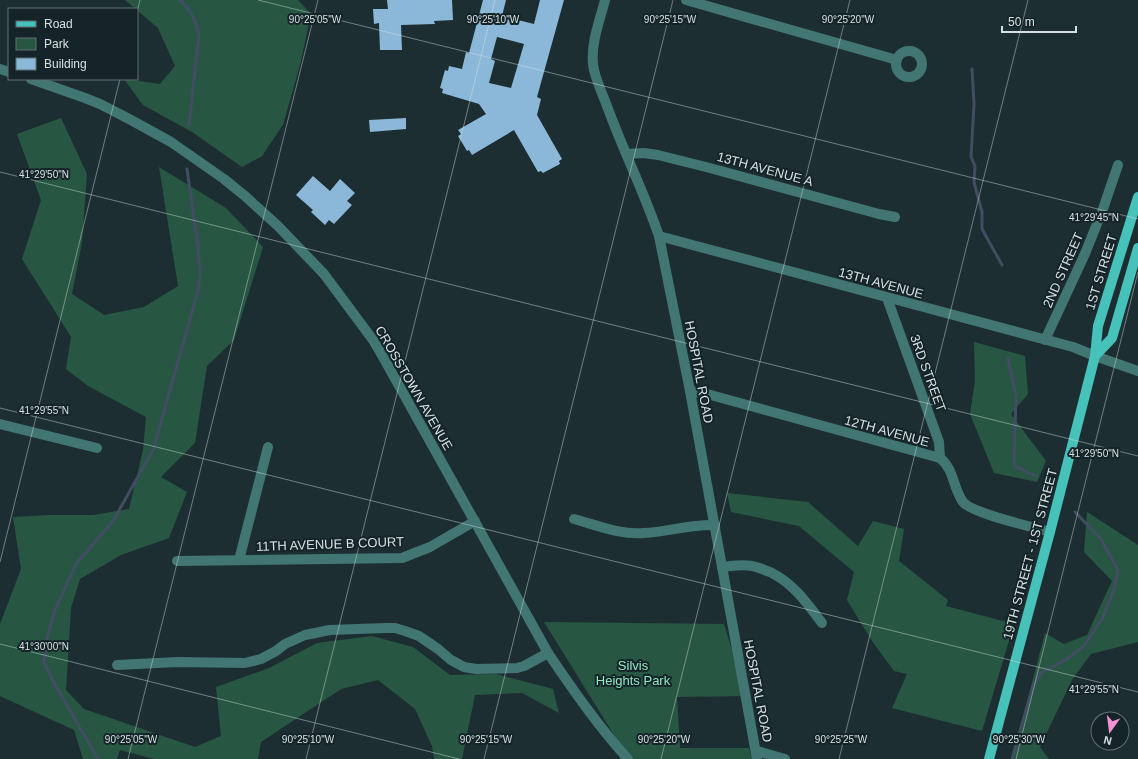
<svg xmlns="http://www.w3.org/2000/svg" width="1138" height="759" font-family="Arial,sans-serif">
	<rect width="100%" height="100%" fill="#1d2e32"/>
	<g fill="#275743">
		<polygon points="125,0 298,0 311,14 300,65 283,125 262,156 242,167 192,132 143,105 124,79 160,84 175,66 158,28"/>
		<polygon points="61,118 87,174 82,242 72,294 104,315 144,307 178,286 159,167 226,208 263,247 234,340 207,366 195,443 161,477 187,492 169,538 121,555 80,579 71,608 66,690 84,709 195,747 221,736 216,687 269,668 317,643 372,636 413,647 450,675 496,674 553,689 559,713 522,693 475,695 462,759 434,759 432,746 415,709 378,680 341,689 261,742 258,759 154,759 120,750 117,759 83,759 74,730 0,696 0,624 21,569 13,517 50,515 93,515 129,509 143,450 146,417 88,386 66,369 71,337 22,259 41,200 17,134"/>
		<polygon points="974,342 1025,356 1028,394 1011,414 1046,461 1037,482 994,473 970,414 975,381"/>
		<polygon points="727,493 808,502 858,546 873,521 904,529 899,561 948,600 946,606 1014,624 982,731 892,708 907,674 894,671 872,641 847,600 854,572 799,526 731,512"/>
		<polygon points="1087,512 1138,545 1138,642 1091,654 1072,680 1040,747 1049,759 1012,759 1045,633 1064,644 1087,635 1112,581 1084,552"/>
		<polygon points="544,622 724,624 746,696 677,697 680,748 749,748 752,759 629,759"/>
	</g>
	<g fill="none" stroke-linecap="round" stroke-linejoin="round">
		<g stroke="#424d64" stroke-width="3">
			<path d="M180 0C191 11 195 18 199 34L189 125"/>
			<polyline points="972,69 974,104 971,157 975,166 974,182 982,212 982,229 1002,265"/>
			<polyline points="1008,358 1016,396 1014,466 1036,476"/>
			<polyline points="98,759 53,681 44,662 47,638 55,610 76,564 113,521 153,450 198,291 200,275 198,246 187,169"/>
			<polyline points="1012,759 1033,686 1041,673 1067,659 1084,646 1102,619 1114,590 1118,570 1101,539 1075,512"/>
		</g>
	</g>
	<g fill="#8bb8d9" fill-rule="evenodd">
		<polygon points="387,0 452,0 453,20 434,21 435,24 401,25 402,50 380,50 379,23 374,24 373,9 388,9"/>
		<path d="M483 0H506L502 16 534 24 540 0H564L537 97 541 99 537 115 562 159 559 161 560 164 543 173 541 171 538 172 514 130 472 155 469 150 467 151 458 136 461 134 458 130 486 114 479 104 442 93 443 89 440 88 445 70 448 71 449 66 462 69 466 52 469 53ZM497 37 524 44 511 88 489 83 495 61 491 59Z"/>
		<polygon points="406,118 406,129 370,132 369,120"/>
		<polygon points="313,176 330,191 340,179 355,193 347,201 352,205 334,224 329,220 325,225 311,212 313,210 296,195"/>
	</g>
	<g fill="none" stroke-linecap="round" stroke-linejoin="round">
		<g stroke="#417672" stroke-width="10">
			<path d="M605 0C600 20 591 42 593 63 593 74 603 95 607 106 623 150 644 192 659 236L690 391 757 759"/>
			<polyline points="686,0 897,60"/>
			<circle cx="909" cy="64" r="13"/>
			<polyline points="0,69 9,72"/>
			<path d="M31 79 85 98 100 104 131 120 171 142 224 179 245 196 278 226 324 274 373 340 383 357 548 653C573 690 598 726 628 759"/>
			<polyline points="627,154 644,153 658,155 706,167 879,214 895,217"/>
			<polyline points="659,236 1073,347 1095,356 1138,371"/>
			<polyline points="887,298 939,442 940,458"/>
			<polyline points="1045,340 1084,256 1103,209 1118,165"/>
			<path d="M690 391 707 394 940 458C954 469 953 488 963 502 971 513 1033 527 1050 532"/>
			<polyline points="0,424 97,448"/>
			<path d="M574 519C596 525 620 535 644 533 667 532 691 524 715 525"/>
			<polyline points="239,560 268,447"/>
			<polyline points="177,561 402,558 430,547 475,521"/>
			<path d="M722 567C732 566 742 564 752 566 759 567 764 570 770 572 793 583 807 603 822 623"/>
			<polyline points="117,665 177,662 245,663 261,659 276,651 285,644 305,635 330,630 385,628 395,628 405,631 419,636 438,649 451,660 464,667 476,669 517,668 524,666 548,653"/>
			<polyline points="757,751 785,759"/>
		</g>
		<g stroke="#46c2ba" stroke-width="10">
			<polyline points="1095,356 1112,338 1138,248"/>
			<polyline points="989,759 1050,532 1095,356 1098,326 1138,197"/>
		</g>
	</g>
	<path fill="none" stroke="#d6e0e2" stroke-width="1" stroke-opacity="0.45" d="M258 0 1138 219M137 12 140 0M0 172 1138 456M0 408 1138 692M0 562 120 79M0 644 459 759M128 759 318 0M306 759 495 0M484 759 673 0M661 759 850 0M839 759 1028 0M1016 759 1138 272"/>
	<g text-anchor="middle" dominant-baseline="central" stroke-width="4" stroke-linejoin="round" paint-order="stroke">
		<g font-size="13" fill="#d6e0e2" stroke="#142428">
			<text transform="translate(765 169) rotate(15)">13TH AVENUE A</text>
			<text transform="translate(1063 270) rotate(-66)">2ND STREET</text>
			<text transform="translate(1101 272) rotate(-73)">1ST STREET</text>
			<text transform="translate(881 283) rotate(15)">13TH AVENUE</text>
			<text transform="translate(699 372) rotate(79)">HOSPITAL ROAD</text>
			<text transform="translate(928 373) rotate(70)">3RD STREET</text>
			<text transform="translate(414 388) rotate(60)">CROSSTOWN AVENUE</text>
			<text transform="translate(887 431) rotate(15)">12TH AVENUE</text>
			<text transform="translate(330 544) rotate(-2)">11TH AVENUE B COURT</text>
			<text transform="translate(1030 554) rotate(-75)">19TH STREET - 1ST STREET</text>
			<text transform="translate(758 691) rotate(79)">HOSPITAL ROAD</text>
		</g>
		<g font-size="13" fill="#92e6c1" stroke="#142428">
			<text x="633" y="665">Silvis<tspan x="633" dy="15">Heights Park</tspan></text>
		</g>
	</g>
	<g font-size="10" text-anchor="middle" fill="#d6e0e2" stroke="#142428" stroke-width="4" stroke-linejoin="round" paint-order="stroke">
		<text x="315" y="23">90°25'05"W</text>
		<text x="493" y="23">90°25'10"W</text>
		<text x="670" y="23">90°25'15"W</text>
		<text x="848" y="23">90°25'20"W</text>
		<text x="44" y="178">41°29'50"N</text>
		<text x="1094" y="221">41°29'45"N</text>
		<text x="44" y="414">41°29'55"N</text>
		<text x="1094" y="457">41°29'50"N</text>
		<text x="44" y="650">41°30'00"N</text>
		<text x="1094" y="693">41°29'55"N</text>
		<text x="131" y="743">90°25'05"W</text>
		<text x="308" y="743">90°25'10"W</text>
		<text x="486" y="743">90°25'15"W</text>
		<text x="664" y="743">90°25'20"W</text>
		<text x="841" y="743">90°25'25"W</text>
		<text x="1019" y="743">90°25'30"W</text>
	</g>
	<rect x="8" y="8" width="130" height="72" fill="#142428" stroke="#626f72"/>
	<rect x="16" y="21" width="20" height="6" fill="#46c2ba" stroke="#626f72"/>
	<text x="44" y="28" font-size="12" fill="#d6e0e2">Road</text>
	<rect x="16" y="38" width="20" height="12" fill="#275743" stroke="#626f72"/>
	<text x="44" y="48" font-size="12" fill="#d6e0e2">Park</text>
	<rect x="16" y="58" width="20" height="12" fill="#8bb8d9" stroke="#626f72"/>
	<text x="44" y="68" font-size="12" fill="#d6e0e2">Building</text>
	<g transform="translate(1110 731) rotate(194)"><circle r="19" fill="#142428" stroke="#626f72"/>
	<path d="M0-3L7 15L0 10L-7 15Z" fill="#f491d4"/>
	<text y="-6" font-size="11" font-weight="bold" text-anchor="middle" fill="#d6e0e2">N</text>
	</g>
	<path d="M1002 26v6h74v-6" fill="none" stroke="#d6e0e2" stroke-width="2"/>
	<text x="1008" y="26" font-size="12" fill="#d6e0e2" stroke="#142428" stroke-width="3" paint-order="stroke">50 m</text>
</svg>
